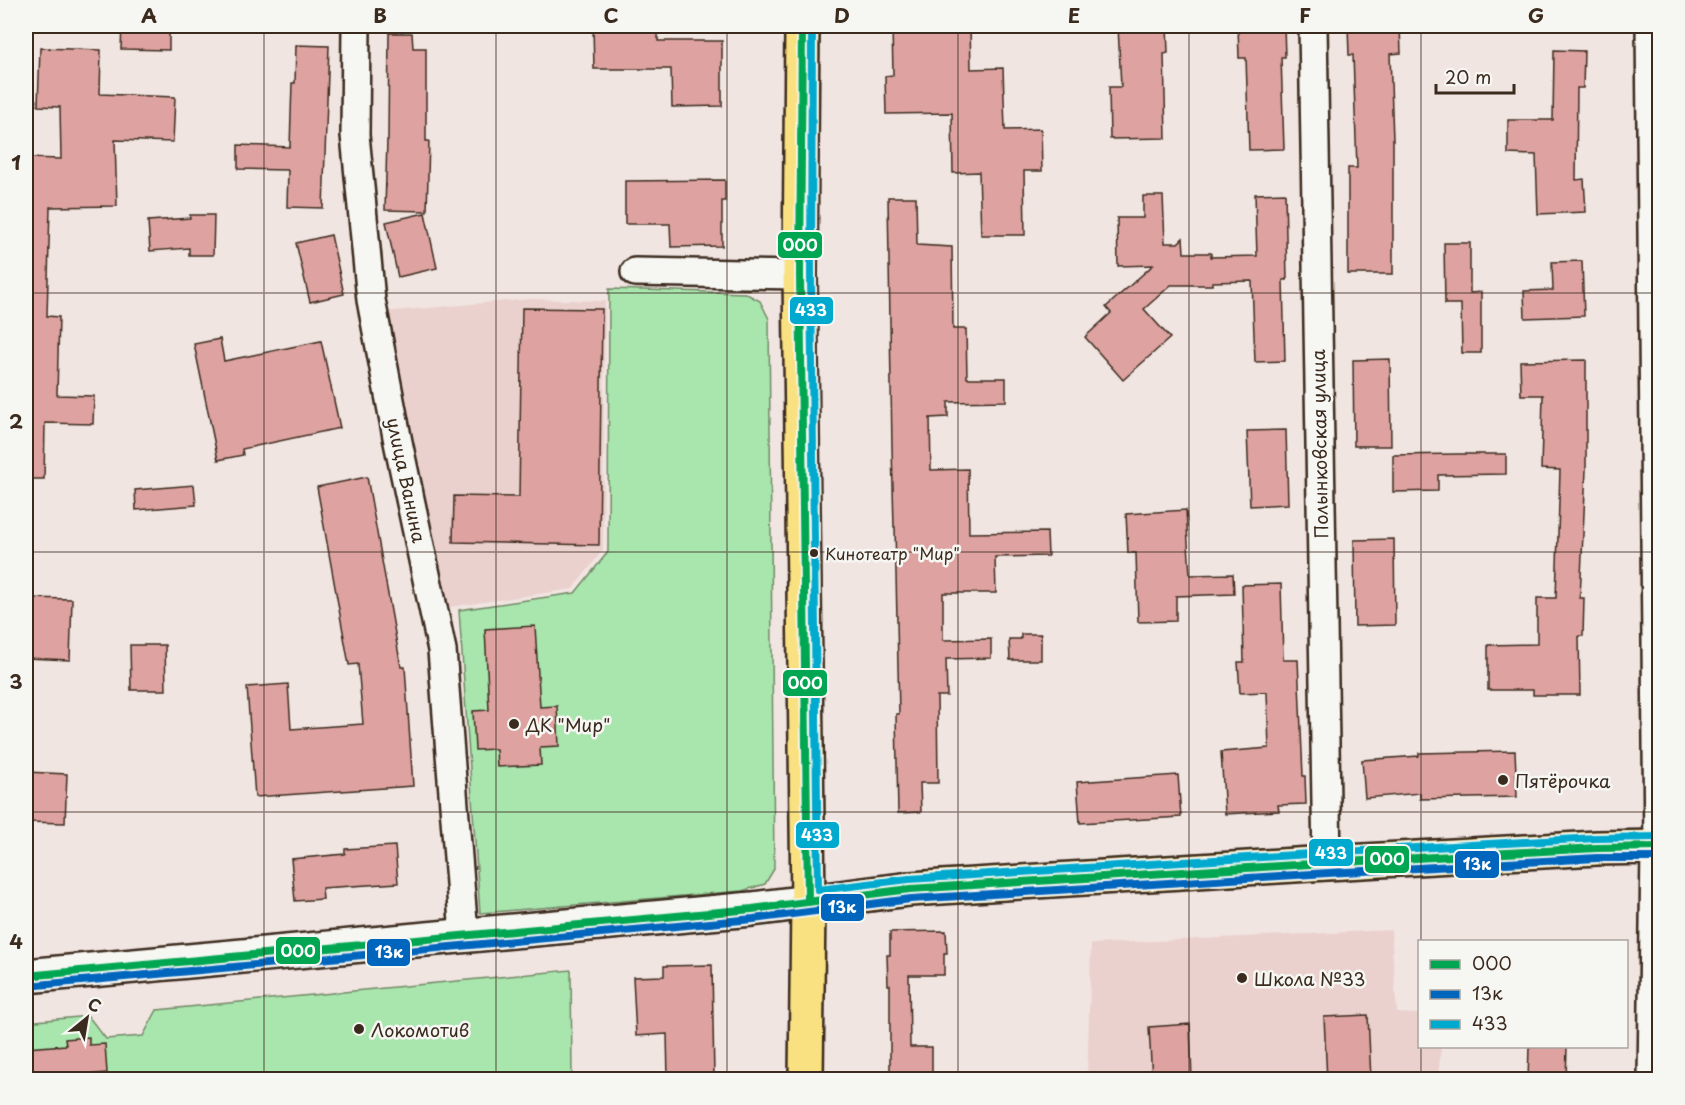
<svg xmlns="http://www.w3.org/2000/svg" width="1685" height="1105" font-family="'Playpen Sans',sans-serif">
	<rect width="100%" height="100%" fill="#f1e5e2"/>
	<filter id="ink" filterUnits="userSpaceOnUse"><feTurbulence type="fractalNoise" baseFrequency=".0167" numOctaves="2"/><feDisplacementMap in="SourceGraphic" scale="12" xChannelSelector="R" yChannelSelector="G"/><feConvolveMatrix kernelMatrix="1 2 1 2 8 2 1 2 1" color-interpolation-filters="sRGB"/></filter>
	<g filter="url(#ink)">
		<g fill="#ebd1ce">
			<polygon points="529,299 605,301 603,550 573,589 443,608 382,312"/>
			<polygon points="1391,930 1397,1013 1419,1014 1420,1046 1441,1047 1438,1079 1087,1080 1091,944"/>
		</g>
		<g fill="#a8e6ad" stroke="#728866" stroke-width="1.5">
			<polygon points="609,289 745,293 760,301 769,319 774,869 765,884 742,891 480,913 459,610 575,593 608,552"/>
			<polygon points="571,970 572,1079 26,1080 26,1022 88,1016 106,1039 143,1036 157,1010"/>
		</g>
		<g fill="#dea3a1" stroke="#3b2a1e" stroke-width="1.5">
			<polygon points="122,26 169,26 169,50 121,49"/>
			<polygon points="892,26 970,26 971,69 1003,68 1005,130 1041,129 1042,171 1024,171 1025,235 981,235 979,172 953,173 952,113 886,114 885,76 893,75"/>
			<polygon points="1118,26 1167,26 1168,53 1164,54 1166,138 1110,139 1109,87 1121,87"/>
			<polygon points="1238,26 1284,26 1285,57 1281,57 1284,149 1249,150 1246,58 1239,58"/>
			<polygon points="1348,26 1400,26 1401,53 1390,54 1393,140 1393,274 1348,274 1348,168 1357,168 1353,55 1349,55"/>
			<polygon points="593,27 658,27 658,41 722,41 722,106 672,107 671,69 594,69"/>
			<polygon points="389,33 412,33 413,48 426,48 426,141 429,141 427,211 385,210 387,140 388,140"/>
			<polygon points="296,45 329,46 323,208 287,207 288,170 238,169 238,145 290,147 292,83 295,83"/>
			<polygon points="40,48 101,50 100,94 175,97 173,142 115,140 117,206 50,207 47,316 59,317 57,395 94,396 93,424 45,423 44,479 26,479 26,158 61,159 60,107 38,106"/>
			<polygon points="1554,50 1584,51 1583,88 1577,88 1576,180 1584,179 1586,212 1538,214 1536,155 1508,154 1508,120 1553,120"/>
			<polygon points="725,180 725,201 722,201 722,246 671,247 670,224 625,224 625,181"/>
			<polygon points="1285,193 1287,280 1283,280 1285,361 1255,362 1252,281 1212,282 1212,285 1171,285 1144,309 1170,338 1123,380 1085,337 1111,313 1106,307 1153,265 1118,266 1117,218 1143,218 1143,196 1163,196 1165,243 1178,243 1183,238 1184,253 1211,253 1211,257 1257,256 1255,194"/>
			<polygon points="888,197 916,197 917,245 952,247 953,329 966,329 967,378 1006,378 1006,401 948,402 948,417 930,418 931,470 968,469 969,533 1047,532 1048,556 995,557 996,593 943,593 943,640 991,639 991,658 946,659 947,696 937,696 938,783 920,783 921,812 898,813 896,714 899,714 895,527 894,527 892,447"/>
			<polygon points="425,213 437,268 398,277 386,222"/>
			<polygon points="190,215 214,215 213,255 189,255 189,248 150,251 148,221 190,218"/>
			<polygon points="331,235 344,294 310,302 296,243"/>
			<polygon points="1444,243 1470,243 1470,293 1481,292 1481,353 1462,353 1461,304 1445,304"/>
			<polygon points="1582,261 1584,316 1525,318 1524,291 1553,290 1552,262"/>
			<polygon points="522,308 602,309 599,545 453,542 454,496 519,497"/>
			<polygon points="220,339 224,361 321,341 340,428 242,449 243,455 218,460 194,344"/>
			<polygon points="1390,359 1391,446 1354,446 1353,360"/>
			<polygon points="1586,360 1586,470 1580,598 1584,598 1583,636 1579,636 1580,695 1533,695 1533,690 1488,690 1488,645 1537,644 1537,598 1556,598 1560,470 1541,469 1543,395 1521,395 1520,361"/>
			<polygon points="1286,430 1288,504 1250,506 1247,431"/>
			<polygon points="1457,454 1506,454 1506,474 1438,475 1438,491 1393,492 1393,455"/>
			<polygon points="367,477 401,667 405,667 413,786 255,797 247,687 288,684 291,729 363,724 358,664 349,665 317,487"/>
			<polygon points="194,485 196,505 136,510 135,490"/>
			<polygon points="1186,510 1190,575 1233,574 1234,594 1176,596 1176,621 1138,622 1136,553 1128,553 1126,514"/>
			<polygon points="1394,539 1395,625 1355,626 1354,540"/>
			<polygon points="1281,584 1283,660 1298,660 1303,776 1305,776 1306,804 1278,805 1279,811 1225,814 1221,752 1269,748 1267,692 1240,693 1238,662 1244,662 1242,585"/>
			<polygon points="26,598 72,599 70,660 26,658"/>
			<polygon points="535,626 540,707 557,706 559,746 540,747 541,765 497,767 496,749 475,750 473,711 489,710 485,629"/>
			<polygon points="1021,634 1041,634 1041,660 1010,660 1009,639 1021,639"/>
			<polygon points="130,645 165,645 166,690 131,690"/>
			<polygon points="1515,751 1517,797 1420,799 1420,793 1365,798 1362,760 1419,756 1419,753"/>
			<polygon points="26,772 67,774 65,823 26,822"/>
			<polygon points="1178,775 1181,817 1080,823 1077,782"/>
			<polygon points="395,846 398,883 322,888 323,899 295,901 291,859 345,854 345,849"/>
			<polygon points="946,931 947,953 944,953 944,975 909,975 910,1047 932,1047 932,1080 890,1080 890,985 888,985 887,955 890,955 890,932"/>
			<polygon points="712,965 714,1078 668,1079 667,1034 636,1036 633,977 664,976 664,966"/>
			<polygon points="1368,1015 1371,1080 1327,1080 1324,1017"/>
			<polygon points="1190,1024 1192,1080 1152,1080 1149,1027"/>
			<polygon points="89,1037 89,1045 105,1044 107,1073 60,1077 61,1080 26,1080 26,1048 66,1045 65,1039"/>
			<polygon points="1529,1047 1567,1047 1566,1080 1528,1080"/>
		</g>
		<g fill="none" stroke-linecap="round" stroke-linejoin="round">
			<g stroke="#3b2a1e" stroke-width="32">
				<g id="street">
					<polyline points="356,26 355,135 371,300 398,442 442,650 464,935"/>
					<polyline points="1313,26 1327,863"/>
					<polyline points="1650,26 1658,847"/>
					<polyline points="635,272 800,275"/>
				</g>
			</g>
			<g stroke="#3b2a1e" stroke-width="38">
				<g id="secondary">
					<polyline points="26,976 752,909 808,902"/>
					<polyline points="1655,1080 1658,847"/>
				</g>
			</g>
			<g stroke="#3b2a1e" stroke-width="38">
				<g id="primary">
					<polyline points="802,26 800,275 808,902 806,1080"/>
					<polyline points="808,902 910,889 1327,863 1597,848 1660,847"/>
				</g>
			</g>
			<use href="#street" stroke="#f6f6f2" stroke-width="27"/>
			<use href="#secondary" stroke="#f6f6f2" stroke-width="33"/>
			<use href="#primary" stroke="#f9e181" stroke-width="33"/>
			<g stroke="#f6f6f2" stroke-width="12">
				<g id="bus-1">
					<polyline points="802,26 800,275 808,902"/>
					<polyline points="26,976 752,909 910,889 1327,863 1597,848 1660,847"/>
				</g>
			</g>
			<g stroke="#f6f6f2" stroke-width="12">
				<polyline id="bus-2" points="27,986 753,919 911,899 1328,873 1597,858 1660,858"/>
			</g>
			<g stroke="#f6f6f2" stroke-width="12">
				<polyline id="bus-3" points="812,26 811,275 818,890 909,879 1326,853 1596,838 1660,837"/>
			</g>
			<use href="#bus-1" stroke="#00a651" stroke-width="8"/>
			<use href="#bus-2" stroke="#0065bd" stroke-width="8"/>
			<use href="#bus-3" stroke="#00a9ce" stroke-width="8"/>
		</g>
	</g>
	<path fill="none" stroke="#3b2a1e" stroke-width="1.5" stroke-opacity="0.55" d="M264 26V1080M496 26V1080M727 26V1080M958 26V1080M1189 26V1080M1421 26V942M26 293H1660M26 552H1660M26 812H1660M1421 1046V1080"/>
	<g fill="#3b2a1e" stroke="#f6f6f2" stroke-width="2">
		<circle cx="814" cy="553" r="5"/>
		<circle cx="514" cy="724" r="6"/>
		<circle cx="1503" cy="780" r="6"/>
		<circle cx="1242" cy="978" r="6"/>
		<circle cx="359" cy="1029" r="6"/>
	</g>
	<g text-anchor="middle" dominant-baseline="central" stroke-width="5" stroke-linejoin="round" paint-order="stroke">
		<g font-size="16" fill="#3b2a1e" stroke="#f6f6f2" text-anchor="start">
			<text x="825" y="553">Кинотеатр "Мир"</text>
		</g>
		<g font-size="18" fill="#3b2a1e" stroke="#f6f6f2">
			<text transform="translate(1319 444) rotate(-91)">Полынковская улица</text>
			<text transform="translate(407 480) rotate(78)">улица Ванина</text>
		</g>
		<g font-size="18" fill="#3b2a1e" stroke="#f6f6f2" text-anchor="start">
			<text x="526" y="724">ДК "Мир"</text>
			<text x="1515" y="780">Пятёрочка</text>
			<text x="1254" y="978">Школа №33</text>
			<text x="371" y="1029">Локомотив</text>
		</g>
	</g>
	<g stroke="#f6f6f2" stroke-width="2">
		<rect x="777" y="231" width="46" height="28" rx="6" fill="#00a651"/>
		<rect x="789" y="296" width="45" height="29" rx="6" fill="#00a9ce"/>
		<rect x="782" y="669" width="46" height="28" rx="6" fill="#00a651"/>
		<rect x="795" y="821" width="45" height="28" rx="6" fill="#00a9ce"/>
		<rect x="1308" y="838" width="46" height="29" rx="6" fill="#00a9ce"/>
		<rect x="1364" y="845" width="46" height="29" rx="6" fill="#00a651"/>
		<rect x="1454" y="850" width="46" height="29" rx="6" fill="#0065bd"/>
		<rect x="820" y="893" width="45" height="29" rx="6" fill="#0065bd"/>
		<rect x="275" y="936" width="46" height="29" rx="6" fill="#00a651"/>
		<rect x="366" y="938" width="45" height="29" rx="6" fill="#0065bd"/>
	</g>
	<g font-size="16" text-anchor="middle" font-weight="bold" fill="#fff">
		<text x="800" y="251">000</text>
		<text x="811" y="316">433</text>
		<text x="805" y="689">000</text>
		<text x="817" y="841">433</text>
		<text x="1331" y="859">433</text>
		<text x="1387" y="865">000</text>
		<text x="1477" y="870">13к</text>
		<text x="842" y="913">13к</text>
		<text x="298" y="957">000</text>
		<text x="389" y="958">13к</text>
	</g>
	<rect width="1685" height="1105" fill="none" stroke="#f6f6f2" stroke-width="66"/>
	<rect x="1418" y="940" width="210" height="108" fill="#f6f6f2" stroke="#aba49d" stroke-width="1.5"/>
	<rect x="1430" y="960" width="30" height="9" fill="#00a651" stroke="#aba49d" stroke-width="1.5"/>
	<text x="1472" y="970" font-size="18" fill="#3b2a1e">000</text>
	<rect x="1430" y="990" width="30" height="9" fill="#0065bd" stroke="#aba49d" stroke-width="1.5"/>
	<text x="1472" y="1000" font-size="18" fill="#3b2a1e">13к</text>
	<rect x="1430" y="1020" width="30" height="9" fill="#00a9ce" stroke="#aba49d" stroke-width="1.5"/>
	<text x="1472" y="1030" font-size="18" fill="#3b2a1e">433</text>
	<g transform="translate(87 1018) rotate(30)" stroke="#f6f6f2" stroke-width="4.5" paint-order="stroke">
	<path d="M0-4.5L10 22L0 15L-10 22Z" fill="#3b2a1e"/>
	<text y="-9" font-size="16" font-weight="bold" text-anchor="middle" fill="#3b2a1e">С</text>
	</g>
	<path d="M1436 84v9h78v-9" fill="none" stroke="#3b2a1e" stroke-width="3"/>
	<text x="1445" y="84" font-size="18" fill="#3b2a1e" stroke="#f6f6f2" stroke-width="4.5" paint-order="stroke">20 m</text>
	<rect x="33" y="33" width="1619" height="1039" fill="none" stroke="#3b2a1e" stroke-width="2"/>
	<g font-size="20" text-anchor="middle" font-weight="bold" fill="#3b2a1e">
		<text x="149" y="23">A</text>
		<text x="380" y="23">B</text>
		<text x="611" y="23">C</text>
		<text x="842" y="23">D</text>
		<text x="1074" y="23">E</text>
		<text x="1305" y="23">F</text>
		<text x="1536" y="23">G</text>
		<text x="16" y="170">1</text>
		<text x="16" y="429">2</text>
		<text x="16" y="689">3</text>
		<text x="16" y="949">4</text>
	</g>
</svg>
